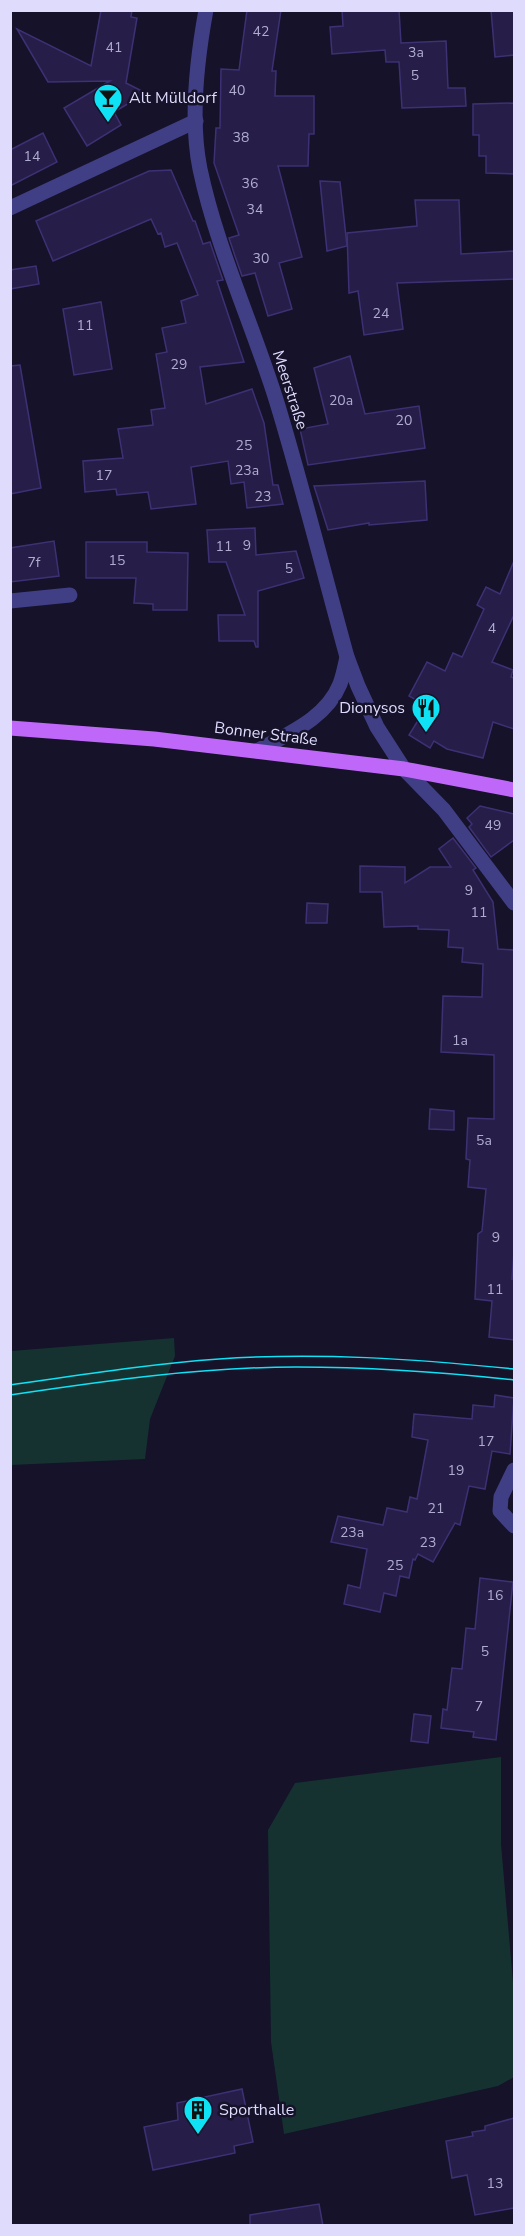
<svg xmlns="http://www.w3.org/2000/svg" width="525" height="2236" font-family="'Nunito Sans',sans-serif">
	<rect width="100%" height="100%" fill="#151229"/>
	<g fill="#153231">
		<polygon points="174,1338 175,1356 150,1419 145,1459 11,1465 11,1351"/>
		<polygon points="501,1757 501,1844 514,1994 514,2077 498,2086 284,2134 271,2042 268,1830 295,1783"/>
	</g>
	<g fill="#261e49" stroke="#3d3174" stroke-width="1.5">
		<polygon points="101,10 132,10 131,17 137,18 126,83 146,93 114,112 121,125 87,146 64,108 110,81 48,82 17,29 91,66"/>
		<polygon points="247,10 281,10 272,71 276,71 275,96 314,96 314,134 309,134 308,166 278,166 302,257 279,263 292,309 268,316 255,273 242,276 235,256 229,238 239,235 214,163 216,128 220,128 221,69 239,70"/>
		<polygon points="342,10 399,10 401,43 446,41 448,88 465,88 466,106 402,108 399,62 386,62 385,50 332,54 330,27 343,26"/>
		<polygon points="491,10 514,10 514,55 495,57"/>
		<polygon points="514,103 514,174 486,173 486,156 479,156 479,135 473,135 473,104"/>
		<polygon points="43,133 57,162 10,186 10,150"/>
		<polygon points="171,170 193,221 195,221 203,244 210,242 223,280 217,281 244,362 200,367 206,404 252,389 264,423 273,485 278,485 283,504 247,508 244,482 231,484 228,461 191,467 196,504 151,509 148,492 117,495 116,489 85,492 83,461 123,458 118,429 153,425 151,410 165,408 156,354 167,352 162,328 186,323 181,301 198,295 177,243 165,247 161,233 158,234 151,219 53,261 36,221 149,171"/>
		<polygon points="320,181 340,182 347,246 327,251"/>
		<polygon points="415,200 459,200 461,254 514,251 514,279 397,283 403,329 364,335 358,291 349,293 347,233 417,226"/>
		<polygon points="36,266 39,284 10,289 10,270"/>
		<polygon points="101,302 112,369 74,375 63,309"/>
		<polygon points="350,356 365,414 419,406 425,448 308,465 300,429 328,424 314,368"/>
		<polygon points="20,365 41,488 10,494 10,366"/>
		<polygon points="425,481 427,520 369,525 369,523 328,530 314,486"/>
		<polygon points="255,528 256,555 296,551 304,578 258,591 258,647 256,647 254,641 219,641 218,615 245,615 226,562 209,562 207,530"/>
		<polygon points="54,541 59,576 10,582 10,548"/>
		<polygon points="86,542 147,542 147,552 188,553 187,610 153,610 153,604 134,603 136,578 86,578"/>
		<polygon points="514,561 514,615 492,662 513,670 511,677 514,678 514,729 493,722 483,758 447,749 434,741 430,748 409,735 427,706 409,696 427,662 445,671 453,653 462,657 484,609 477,605 486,587 500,594"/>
		<polygon points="480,806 514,814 514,840 491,857 469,827 472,824 467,818"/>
		<polygon points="453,838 476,868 473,870 493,902 498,949 514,950 514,1252 512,1279 514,1279 514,1340 489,1337 492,1301 475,1299 478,1234 482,1231 486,1189 468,1187 470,1160 466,1159 468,1118 494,1119 494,1055 441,1052 443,996 482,997 483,964 462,962 463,948 448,947 449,930 418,929 418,926 384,927 382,892 360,892 360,866 405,867 405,883 430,867 451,867 439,849"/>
		<polygon points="307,903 328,904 327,923 306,923"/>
		<polygon points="430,1109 454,1111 454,1130 429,1129"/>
		<polygon points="495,1395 514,1398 510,1454 492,1451 485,1489 469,1486 460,1525 455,1523 433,1562 418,1554 415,1560 413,1559 409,1578 400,1576 396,1596 384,1593 380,1612 344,1604 348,1585 360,1588 367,1549 331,1542 338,1516 383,1525 387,1508 407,1512 410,1497 417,1499 428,1440 412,1437 414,1414 472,1419 473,1405 494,1407"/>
		<polygon points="480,1578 513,1582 496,1740 473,1737 474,1732 441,1728 443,1709 447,1710 452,1668 462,1669 466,1628 475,1629"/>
		<polygon points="414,1714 431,1716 428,1743 411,1741"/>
		<polygon points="242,2089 253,2142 234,2146 235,2153 153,2170 144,2127 178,2120 177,2103"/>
		<polygon points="514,2118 514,2208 475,2215 467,2175 452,2178 446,2141 473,2136 472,2132 485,2130 485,2126"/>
		<polygon points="319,2204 323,2226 250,2226 250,2215"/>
	</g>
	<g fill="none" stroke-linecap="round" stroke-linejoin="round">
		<g stroke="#403f85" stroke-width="15">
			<polyline points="10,208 196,121"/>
			<polyline points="10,601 70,595"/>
			<polyline points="514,1470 501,1497 500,1511 514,1526"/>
		</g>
		<g stroke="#403f85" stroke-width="15">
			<path d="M206 10C197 59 190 120 200 169 217 250 254 327 278 406 303 489 324 573 347 657L358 686 377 727 404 769 444 810 514 903"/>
			<path d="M257 751C287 734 326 719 340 684 343 676 345 666 347 657"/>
		</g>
		<polyline stroke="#bf67f8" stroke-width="15" points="10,728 154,739 404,769 514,790"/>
		<g stroke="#10e2f5" stroke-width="1.5">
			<path d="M10 1385C80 1375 149 1364 219 1359 317 1352 416 1359 514 1369"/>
			<path d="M10 1395C104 1381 201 1367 296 1367 369 1367 442 1372 514 1380"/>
		</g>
	</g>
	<defs>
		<g id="bar-pin" transform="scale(1.5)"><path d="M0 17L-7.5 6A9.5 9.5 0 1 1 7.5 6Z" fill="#10e2f5" stroke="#151229"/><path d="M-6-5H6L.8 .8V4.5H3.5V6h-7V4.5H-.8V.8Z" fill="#111"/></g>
		<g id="restaurant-pin" transform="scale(1.5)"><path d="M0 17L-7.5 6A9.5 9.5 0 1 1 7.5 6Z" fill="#10e2f5" stroke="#151229"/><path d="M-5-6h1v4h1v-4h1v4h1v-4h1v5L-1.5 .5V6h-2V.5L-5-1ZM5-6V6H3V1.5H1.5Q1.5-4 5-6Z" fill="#111"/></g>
		<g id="building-pin" transform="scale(1.5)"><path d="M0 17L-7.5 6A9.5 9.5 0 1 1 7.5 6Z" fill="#10e2f5" stroke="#151229"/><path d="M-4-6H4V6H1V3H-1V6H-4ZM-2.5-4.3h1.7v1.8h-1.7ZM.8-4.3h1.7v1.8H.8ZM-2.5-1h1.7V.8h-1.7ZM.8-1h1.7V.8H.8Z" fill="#111"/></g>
	</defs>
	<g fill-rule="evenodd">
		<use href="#bar-pin" x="108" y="98"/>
		<use href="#restaurant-pin" x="426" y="708"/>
		<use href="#building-pin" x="198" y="2110"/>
	</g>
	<g text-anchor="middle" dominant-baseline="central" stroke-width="5" stroke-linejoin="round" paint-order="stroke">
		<g font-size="14" fill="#b0acd0">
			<text x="261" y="31">42</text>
			<text x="114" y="47">41</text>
			<text x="416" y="52">3a</text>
			<text x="415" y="75">5</text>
			<text x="237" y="90">40</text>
			<text x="241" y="137">38</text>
			<text x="32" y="156">14</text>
			<text x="250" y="183">36</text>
			<text x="255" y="209">34</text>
			<text x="261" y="258">30</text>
			<text x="381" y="313">24</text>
			<text x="85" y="325">11</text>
			<text x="179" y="364">29</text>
			<text x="341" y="400">20a</text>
			<text x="404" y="420">20</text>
			<text x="244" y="445">25</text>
			<text x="247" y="470">23a</text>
			<text x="104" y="475">17</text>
			<text x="263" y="496">23</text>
			<text x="247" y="545">9</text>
			<text x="224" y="546">11</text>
			<text x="117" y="560">15</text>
			<text x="34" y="562">7f</text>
			<text x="289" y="568">5</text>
			<text x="492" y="628">4</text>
			<text x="493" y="825">49</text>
			<text x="469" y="890">9</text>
			<text x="479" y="912">11</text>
			<text x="460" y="1040">1a</text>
			<text x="484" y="1140">5a</text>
			<text x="496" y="1237">9</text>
			<text x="495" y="1289">11</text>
			<text x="486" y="1441">17</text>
			<text x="456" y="1470">19</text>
			<text x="436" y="1508">21</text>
			<text x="352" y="1532">23a</text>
			<text x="428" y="1542">23</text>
			<text x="395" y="1565">25</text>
			<text x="495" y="1595">16</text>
			<text x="485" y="1651">5</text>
			<text x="479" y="1706">7</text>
			<text x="495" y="2183">13</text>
		</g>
		<g font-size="16" fill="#dedbfd" stroke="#151229" text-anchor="start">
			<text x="129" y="98">Alt Mülldorf</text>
			<text x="405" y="708" text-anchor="end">Dionysos</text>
			<text x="219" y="2110">Sporthalle</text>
		</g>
		<g font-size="16" fill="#dedbfd" stroke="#151229">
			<text transform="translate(290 390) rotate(72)">Meerstraße</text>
			<text transform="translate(266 734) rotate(7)">Bonner Straße</text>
		</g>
	</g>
	<rect width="525" height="2236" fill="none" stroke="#dedbfd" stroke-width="24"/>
</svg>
